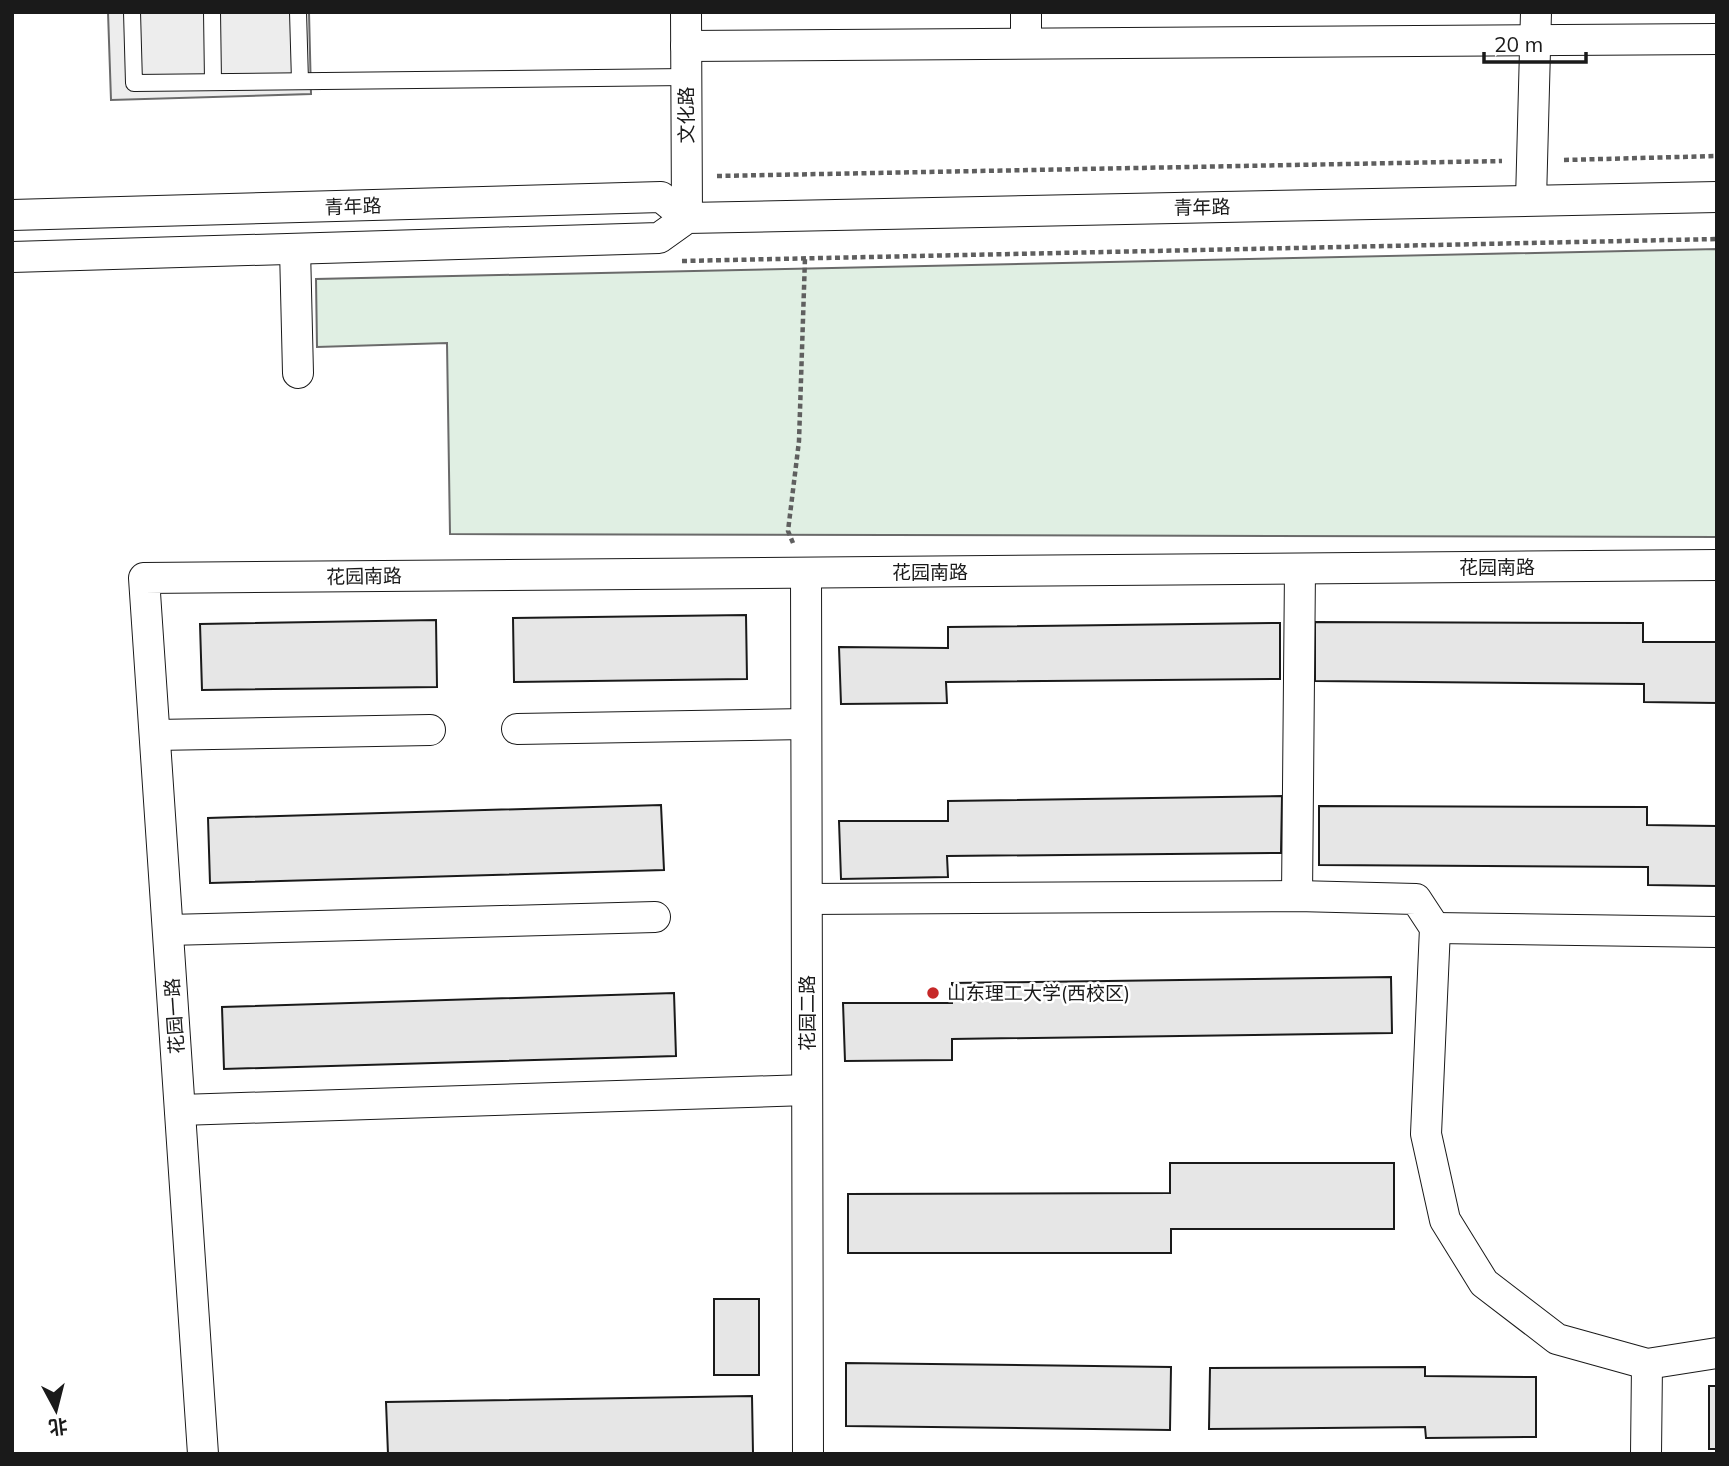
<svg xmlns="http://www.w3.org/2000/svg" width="1729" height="1466" font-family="Mulish,'Noto Sans SC',sans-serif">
	<rect width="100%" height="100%" fill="#fff"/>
	<polygon fill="#e0efe3" stroke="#6a6a6a" stroke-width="2" points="1717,249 1717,537 450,534 447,343 317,347 316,279"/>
	<polygon fill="#ededed" stroke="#6a6a6a" stroke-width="2" points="108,12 309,12 311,94 111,100"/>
	<g fill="#e6e6e6" stroke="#1a1a1a" stroke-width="2">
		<polygon points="746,615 747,679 514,682 513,618"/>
		<polygon points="436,620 437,687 202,690 200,624"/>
		<polygon points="1315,622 1643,623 1643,642 1717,642 1717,703 1644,702 1644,684 1315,681"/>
		<polygon points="1280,623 1280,679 946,682 947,703 841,704 839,647 948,648 948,627"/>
		<polygon points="1282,796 1281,853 947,856 948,877 841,879 839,821 948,821 948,801"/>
		<polygon points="661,805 664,870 210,883 208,818"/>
		<polygon points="1319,806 1647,807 1647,825 1717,826 1717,886 1648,885 1648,867 1319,865"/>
		<polygon points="1391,977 1392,1033 952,1039 952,1060 845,1061 843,1003 952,1003 952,983"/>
		<polygon points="674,993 676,1056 224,1069 222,1007"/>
		<polygon points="1170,1163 1394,1163 1394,1229 1171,1229 1171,1253 848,1253 848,1194 1170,1193"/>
		<rect x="714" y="1299" width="45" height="76"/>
		<polygon points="846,1363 1171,1367 1170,1430 846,1426"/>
		<polygon points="1425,1367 1425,1376 1536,1377 1536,1437 1426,1438 1425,1427 1209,1429 1210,1368"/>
		<rect x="1709" y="1386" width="8" height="63"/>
		<polygon points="752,1396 753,1454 388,1454 386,1402"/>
	</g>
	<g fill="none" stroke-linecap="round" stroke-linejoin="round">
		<g stroke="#1a1a1a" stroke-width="18">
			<g id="service">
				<polyline points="132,12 134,83 686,77"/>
				<polyline points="212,12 213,81"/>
				<polyline points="298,12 300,81"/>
			</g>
		</g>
		<g stroke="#1a1a1a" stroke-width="32">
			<g id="minor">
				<polyline points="686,12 687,218"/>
				<polyline points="1026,43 1026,12"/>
				<polyline points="686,46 1717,39"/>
				<polyline points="1531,200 1536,12"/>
				<polyline points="12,215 661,197 687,218"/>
				<polyline points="295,249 298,373"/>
				<polyline points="12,257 659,238 687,218 1717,197"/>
				<polyline points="806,573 808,1454"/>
				<polyline points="517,729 806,724"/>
				<polyline points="155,735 430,730"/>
				<polyline points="1297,896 1300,569"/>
				<polyline points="807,899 1297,896 1416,899 1435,928 1426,1134 1445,1220 1484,1283 1557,1339 1647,1364 1717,1353"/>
				<polyline points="1435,928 1717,932"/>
				<polyline points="168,930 655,917"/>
				<polyline points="180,1110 807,1090"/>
				<polyline points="203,1454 144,578 1717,565"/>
				<polyline points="1646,1454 1647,1364"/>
			</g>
		</g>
		<g stroke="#5f5f5f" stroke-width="4.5" stroke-dasharray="5 3.5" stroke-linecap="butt">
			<polyline points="1564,160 1717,156"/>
			<polyline points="717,176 1502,161"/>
			<polyline points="682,261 1717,239"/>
			<polyline points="793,543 788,531 799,441 805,258"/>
		</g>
		<use href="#service" stroke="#fff" stroke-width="16"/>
		<use href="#minor" stroke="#fff" stroke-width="30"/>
	</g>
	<circle fill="#c62828" stroke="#fff" stroke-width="2.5" cx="933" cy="993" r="7"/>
	<g text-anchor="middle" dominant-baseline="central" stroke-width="5" stroke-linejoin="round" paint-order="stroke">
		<g font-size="19" fill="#1a1a1a" stroke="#fff">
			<text transform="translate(686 115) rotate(-90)">文化路</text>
			<text transform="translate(353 206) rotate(-2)">青年路</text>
			<text transform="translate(1202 207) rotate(-1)">青年路</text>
			<text x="1497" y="567">花园南路</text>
			<text x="930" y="572">花园南路</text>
			<text transform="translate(364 576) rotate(-1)">花园南路</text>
			<text transform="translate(807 1013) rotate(-90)">花园二路</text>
			<text transform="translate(174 1016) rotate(-94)">花园一路</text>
		</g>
		<g font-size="19" fill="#1a1a1a" stroke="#fff" text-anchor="start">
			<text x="947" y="993">山东理工大学(西校区)</text>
		</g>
	</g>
	<rect width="1729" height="1466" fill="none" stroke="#1a1a1a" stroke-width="28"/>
	<g transform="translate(56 1410) rotate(173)" stroke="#ffffff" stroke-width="5" paint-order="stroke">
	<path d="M0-5L12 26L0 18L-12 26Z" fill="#1a1a1a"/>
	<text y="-10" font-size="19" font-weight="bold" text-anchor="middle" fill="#1a1a1a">北</text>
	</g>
	<path d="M1484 52v10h102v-10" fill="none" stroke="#1a1a1a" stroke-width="3.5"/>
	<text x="1494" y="52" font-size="21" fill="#1a1a1a" stroke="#ffffff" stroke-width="5" paint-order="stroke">20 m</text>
</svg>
